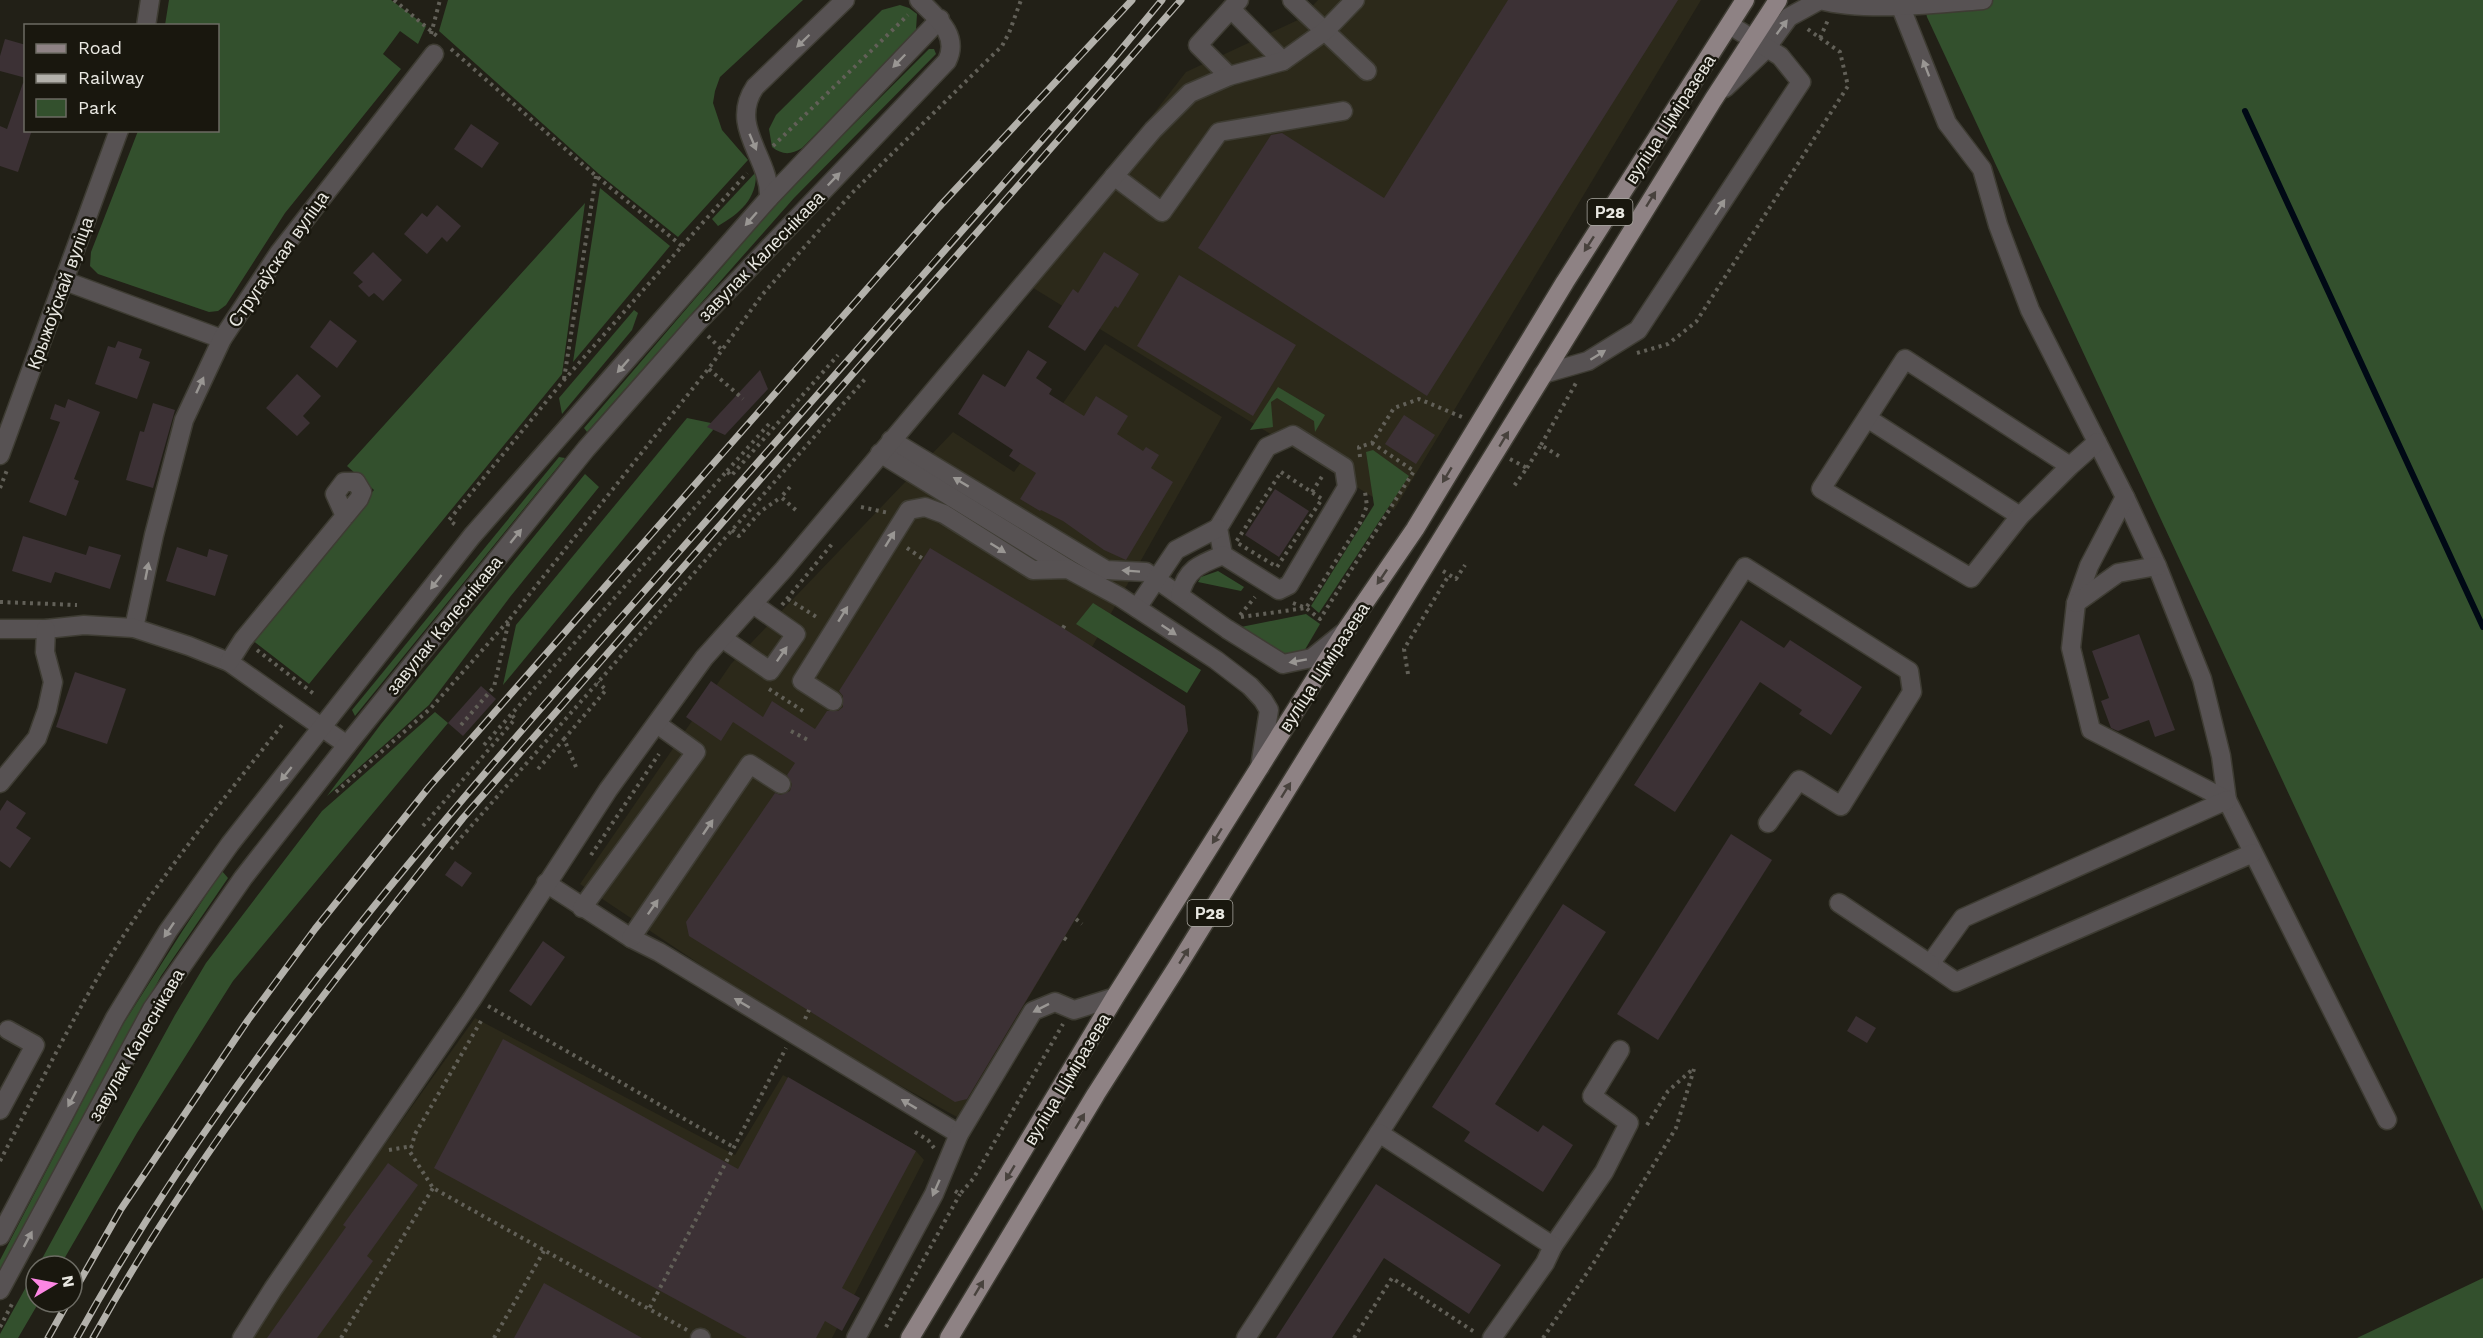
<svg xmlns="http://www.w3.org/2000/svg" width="2483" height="1338" font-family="'Work Sans',sans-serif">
	<rect width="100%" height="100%" fill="#222017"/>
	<g fill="#2c291a">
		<polygon points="1318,0 1701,0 1394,510 1030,286 1063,230 1186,72 1300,19"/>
		<polygon points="1105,344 1222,417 1088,654 1185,706 1188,731 957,1117 792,1026 580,884 731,664 953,432 1014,472"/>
		<polygon points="475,1018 735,1155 783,1075 916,1151 924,1160 832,1338 252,1338 267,1310"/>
	</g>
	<g fill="#33502d">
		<polygon points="169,0 391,0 426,26 418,44 400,31 383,54 401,69 285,213 226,305 218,311 209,312 98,274 90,266 91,252 138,131 218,130 218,26 165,25"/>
		<polygon points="448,0 803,0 720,77 715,91 713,103 722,130 748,160 678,237 599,174 439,31"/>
		<polygon points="1923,0 2483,0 2483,1211 1927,17"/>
		<path d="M900 5 909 8 917 14 916 30 909 39 802 148C791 155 782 155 772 147L769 129 776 115 882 10Z"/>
		<polygon points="929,49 934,49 936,54 794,198 587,432 584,428 791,187"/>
		<path d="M756 172C757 199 740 213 718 226L712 219Z"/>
		<polygon points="600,188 670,246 573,362"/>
		<polygon points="585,203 562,374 309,684 252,640 374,490 347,466"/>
		<polygon points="634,310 638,313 632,330 562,414 559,398"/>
		<polygon points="1278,387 1325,415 1315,432 1314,421 1277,398 1271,402 1273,427 1250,430"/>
		<polygon points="687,418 711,423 713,430 503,685 516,625"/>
		<polygon points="1373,450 1409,476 1319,613 1311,606 1374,505 1366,452"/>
		<polygon points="559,457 565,458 355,716 352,710"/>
		<polygon points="585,474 599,487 510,597 429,705 327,796 381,724"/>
		<polygon points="1218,571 1244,587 1241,591 1198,582 1201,577"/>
		<polygon points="1093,603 1201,670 1187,693 1076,624"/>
		<polygon points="1306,614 1320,624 1303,653 1286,656 1236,628"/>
		<polygon points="435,712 448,723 233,981 137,1133 60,1266 38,1266 175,1015 206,963 322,811"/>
		<polygon points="222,871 228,878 161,976 0,1271 0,1260 120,1029 183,930"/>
		<polygon points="36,1269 36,1302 39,1302 18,1338 0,1338 0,1334"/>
		<polygon points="2483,1278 2483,1338 2357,1338"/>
	</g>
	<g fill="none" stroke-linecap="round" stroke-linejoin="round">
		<polyline stroke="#000915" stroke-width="6" points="2245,111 2483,627"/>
	</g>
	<g fill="#3c3135">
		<polygon points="1508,0 1678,0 1427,396 1198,248 1271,135 1282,133 1384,198"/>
		<polygon points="5,39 26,45 26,78 0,71 0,56"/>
		<polygon points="23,83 26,84 26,130 32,130 18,172 0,166 0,126 7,129"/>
		<polygon points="471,124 499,143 482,168 454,149"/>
		<polygon points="437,205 461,226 447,242 442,237 427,254 404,234 422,213 427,217"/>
		<polygon points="373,252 402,280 383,301 374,293 369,297 358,286 363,282 353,273"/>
		<polygon points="1104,252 1139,274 1118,308 1115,306 1085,351 1048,327 1073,289 1078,293"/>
		<polygon points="1179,275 1296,345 1253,416 1137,346"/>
		<polygon points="330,320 357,341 337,368 310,347"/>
		<polygon points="118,341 142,349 139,358 150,362 137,399 95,384 108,346 115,348"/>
		<polygon points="1028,350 1047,362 1036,378 1052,389 1049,394 1084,416 1096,396 1128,416 1117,434 1143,451 1146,447 1159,455 1151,468 1173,482 1126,560 1104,550 1063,521 1041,510 1040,511 1020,499 1036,473 1009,456 1013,450 958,414 983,374 1005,387"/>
		<polygon points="760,370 768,389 725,435 707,427"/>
		<polygon points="297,374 321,396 303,416 310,423 297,436 266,408"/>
		<polygon points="68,399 100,412 74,479 79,481 66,516 29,502 60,422 50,419 55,404 65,408"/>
		<polygon points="153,403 175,410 153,488 126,480 140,431 144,432"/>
		<polygon points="1404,415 1435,435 1416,464 1385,444"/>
		<polygon points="1275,489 1309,511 1279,557 1245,535"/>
		<polygon points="23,536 86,555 89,546 121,555 110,589 55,572 51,583 12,571"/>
		<polygon points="177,547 207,557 209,549 228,555 215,596 166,581"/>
		<polygon points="930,548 1063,628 1185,706 1188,731 967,1099 955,1102 689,936 686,922 775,793 781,795 790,791 792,784 787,775 795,763 733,722 721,741 686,717 711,681 763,717 772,701 815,729 827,711 838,711 843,707 843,696 839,691"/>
		<polygon points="1741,620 1784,648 1790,640 1862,687 1831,735 1799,714 1802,710 1760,682 1675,812 1634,785"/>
		<polygon points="2139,634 2175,730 2155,737 2149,720 2118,731 2111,728 2101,701 2109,698 2092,651"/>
		<polygon points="75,672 126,689 107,744 56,727"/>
		<polygon points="481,686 496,699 463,736 448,723"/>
		<polygon points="7,800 26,813 16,828 31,838 10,868 0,861 0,811"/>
		<polygon points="1731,834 1772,860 1658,1040 1617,1014"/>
		<polygon points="455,861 472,873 462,887 445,875"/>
		<polygon points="1563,904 1606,932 1495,1104 1538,1132 1543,1125 1573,1145 1543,1192 1464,1141 1470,1132 1432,1107"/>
		<polygon points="543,941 565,957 531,1006 509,991"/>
		<polygon points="1856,1016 1876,1028 1867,1043 1847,1031"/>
		<polygon points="503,1039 738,1169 788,1077 916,1151 842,1288 860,1298 842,1331 825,1321 816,1338 747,1338 434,1168"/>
		<polygon points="388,1163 418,1185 367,1256 373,1261 317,1338 267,1338 346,1227 343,1225"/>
		<polygon points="1376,1184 1501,1265 1469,1314 1384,1258 1332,1338 1276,1338"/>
		<polygon points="544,1283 642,1338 514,1338"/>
	</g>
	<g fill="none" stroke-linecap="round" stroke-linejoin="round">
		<g stroke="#3e3c33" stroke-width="21">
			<g id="minor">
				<polyline points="1292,0 1367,71"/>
				<polyline points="1898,0 1947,123 1982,169 1998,225 2030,310 2125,497 2157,566 2202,679 2221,756 2227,800 2387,1120"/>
				<polyline points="1231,9 1283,61"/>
				<polyline points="146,26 150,0"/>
				<polyline points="1229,76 1198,45 1239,0"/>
				<path d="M1725 88 1764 51 1789 17 1820 0C1866 12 1935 4 1983 0"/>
				<polyline points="1114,176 1162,212 1219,132 1343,111"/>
				<path d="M769 198C771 158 728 127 755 87L845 0"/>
				<polyline points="65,281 222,339"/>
				<polyline points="1543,374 1588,361 1638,330 1801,82 1780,56 1730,25"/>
				<polyline points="1867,418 2020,516"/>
				<polygon points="1293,435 1344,467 1347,487 1289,585 1279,590 1223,555 1218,528 1267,447"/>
				<polyline points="891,440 1106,570 1146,572 1227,629 1283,664 1312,658 1343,633"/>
				<polyline points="880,453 1068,569"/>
				<polyline points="0,455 119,130"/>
				<polyline points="2070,466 2020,516 1971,578 1821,489 1905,359 2070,466 2097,442"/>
				<polyline points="2125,497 2089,566 2076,603 2071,648 2091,730 2227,800"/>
				<path d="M1180 595C1186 569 1200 564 1223 555"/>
				<polyline points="2076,603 2118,573 2157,566"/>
				<polyline points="1137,608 1176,550 1218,528"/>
				<polyline points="134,628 154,535 184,420 222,339 279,253 434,54"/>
				<polyline points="0,629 46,629 84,625 134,628 189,646 229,662 347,745"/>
				<polyline points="722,638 770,671 796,634 753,604"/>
				<polyline points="229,662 243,640 359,499 362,492 356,482 344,482 335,494 345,516"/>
				<polyline points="833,701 802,681 909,510 925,507 944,514 1033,570 1068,569 1120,597 1216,660 1250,686 1263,700 1269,710 1260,767"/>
				<polyline points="0,783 37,738 47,710 53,682 45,652 46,629"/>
				<polyline points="2227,800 1963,918 1930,964 1956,982 2253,853"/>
				<polyline points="546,883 631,938 659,952 959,1134"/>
				<polyline points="1839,903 1930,964"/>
				<polyline points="582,908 696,752 657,724"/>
				<polyline points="631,938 750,764 781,784"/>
				<polyline points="0,1110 35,1045 8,1030"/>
				<polyline points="1379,1133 1745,567 1909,671 1912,692 1841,806 1799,780 1768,823"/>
				<polyline points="0,1236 115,1018 168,931 230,844 472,536 769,198 940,19"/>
				<polyline points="1553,1246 1604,1172 1629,1123 1592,1096 1620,1050"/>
				<path d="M0 1290 152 1009 243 878 347 745 586 449 696 324 947 61C960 35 936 17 919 0"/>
				<polyline points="242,1338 273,1289 472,999 608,790 704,658 784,569 1153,130 1190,93 1229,76 1283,61 1325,31 1355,0"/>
				<polyline points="700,1338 701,1338"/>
				<polyline points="856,1338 934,1194 959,1134 1033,1011 1055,1002 1074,1010 1115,997"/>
				<polyline points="1246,1338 1379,1133 1553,1246 1545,1263 1492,1338"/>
			</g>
		</g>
		<g stroke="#3e3c33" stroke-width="21">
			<g id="major">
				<polyline points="910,1338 1115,997 1346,630 1415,529 1565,282 1745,0"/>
				<polyline points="949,1338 1096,1094 1177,967 1713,100 1778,0"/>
			</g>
		</g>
		<g stroke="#626058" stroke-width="4" stroke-dasharray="3 4.5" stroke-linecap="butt">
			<polyline points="394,0 437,36"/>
			<polyline points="431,34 440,0"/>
			<polyline points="1820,38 1828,20"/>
			<polyline points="451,49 596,176 682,246 564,380 449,520 457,526"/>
			<polyline points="773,146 908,15"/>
			<polyline points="682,246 747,173"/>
			<polyline points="708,336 722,350"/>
			<polyline points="1637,353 1668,344 1696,322 1848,86 1840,52 1806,28"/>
			<polyline points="709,369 743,399"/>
			<polyline points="564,379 596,176"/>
			<polyline points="1541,445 1576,383"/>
			<polyline points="1360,457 1359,447 1372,443 1394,408 1419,399 1462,417"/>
			<polyline points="1510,459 1527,468 1514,486"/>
			<polyline points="1527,468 1541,445 1562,458"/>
			<polyline points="727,471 769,424"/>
			<polygon points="1281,472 1322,499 1277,567 1236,542"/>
			<polyline points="790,487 781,497 797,511"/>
			<polyline points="0,488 7,470"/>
			<polyline points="1312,492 1323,475"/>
			<polyline points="861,507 889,513"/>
			<polyline points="732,530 739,536 760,512 781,497"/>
			<polyline points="907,548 923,559"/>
			<polyline points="1443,571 1456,579 1465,565"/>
			<polyline points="788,599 818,618"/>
			<polyline points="0,602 77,605"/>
			<polyline points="1293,603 1306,608 1320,619 1414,471 1372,443"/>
			<polyline points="782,605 832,544"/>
			<polyline points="1240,615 1255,597"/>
			<polyline points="1241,617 1306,608 1360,523 1367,506 1365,492"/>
			<polyline points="1063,628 1066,623"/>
			<polyline points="257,650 314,694"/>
			<polyline points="1408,674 1404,649 1449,575"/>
			<polyline points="769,689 803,711"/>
			<polyline points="461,725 494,687 509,620 709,368 762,295 852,193 1002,46 1009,33 1021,0"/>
			<polyline points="791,731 808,740"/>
			<polyline points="484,745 727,471 731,476 838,355"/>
			<polyline points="576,767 564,739 606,690 598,682"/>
			<polyline points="538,769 564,739"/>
			<polyline points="336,792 431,708 509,620"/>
			<polyline points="423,826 515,719 511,714"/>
			<polyline points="451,849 866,378"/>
			<polyline points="591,855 659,754"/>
			<polyline points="1076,919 1082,924"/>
			<polyline points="1064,938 1070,942"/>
			<polyline points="488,1006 735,1148"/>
			<polyline points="805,1019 809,1010"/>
			<polyline points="481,1021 415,1134 410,1152 433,1188 649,1309"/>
			<polyline points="1647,1125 1668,1091 1694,1068"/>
			<polyline points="915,1132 928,1140 934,1148"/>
			<polyline points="389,1150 412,1146"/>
			<path d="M0 1161C38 1088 74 1014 118 944 167 868 226 796 282 725"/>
			<polyline points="955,1191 960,1194 973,1179 1063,1024"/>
			<polyline points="0,1327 12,1304"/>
			<polyline points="886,1327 960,1194"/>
			<polyline points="687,1330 649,1309 786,1048"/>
			<polyline points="341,1338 433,1188"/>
			<polyline points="494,1338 544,1251"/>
			<polyline points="1354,1338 1392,1278 1476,1333"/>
			<polyline points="1543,1338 1593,1264 1676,1128 1694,1069"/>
		</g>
		<use href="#minor" stroke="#575253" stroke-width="18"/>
		<use href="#major" stroke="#8e8284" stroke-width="18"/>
		<g stroke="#b3b1ab" stroke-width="7">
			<g id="rail">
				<polyline points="72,1295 121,1209 248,1020 315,929 429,787 939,207 1132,0"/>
				<polyline points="48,1338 68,1302"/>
				<path d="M77 1338C226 1067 436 826 640 596 797 418 953 240 1110 63L1162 0"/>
				<path d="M93 1338C196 1152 330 985 463 818L1181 0"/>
			</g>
		</g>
		<use href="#rail" stroke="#19170e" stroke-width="4.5" stroke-dasharray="14" stroke-linecap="butt"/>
	</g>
	<defs><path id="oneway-solid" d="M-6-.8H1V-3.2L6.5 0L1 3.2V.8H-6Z" transform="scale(1.5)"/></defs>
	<g fill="#999693">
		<use href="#oneway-solid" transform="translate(1782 27) rotate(-53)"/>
		<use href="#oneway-solid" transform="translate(803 41) rotate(136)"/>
		<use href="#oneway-solid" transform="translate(899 61) rotate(134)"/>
		<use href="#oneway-solid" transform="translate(1926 68) rotate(-111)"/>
		<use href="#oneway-solid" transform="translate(753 142) rotate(67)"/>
		<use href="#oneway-solid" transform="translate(834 179) rotate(-46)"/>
		<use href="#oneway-solid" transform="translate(1720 207) rotate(-57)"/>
		<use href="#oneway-solid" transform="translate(751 219) rotate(131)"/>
		<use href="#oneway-solid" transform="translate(1598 355) rotate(-32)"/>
		<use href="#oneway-solid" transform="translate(623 366) rotate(131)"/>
		<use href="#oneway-solid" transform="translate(200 385) rotate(-65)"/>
		<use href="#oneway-solid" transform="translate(961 482) rotate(-149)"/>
		<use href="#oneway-solid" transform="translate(516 536) rotate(-51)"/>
		<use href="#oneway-solid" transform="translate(890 539) rotate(-58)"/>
		<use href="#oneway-solid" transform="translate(998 548) rotate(32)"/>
		<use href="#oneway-solid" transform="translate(147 571) rotate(-79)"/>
		<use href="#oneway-solid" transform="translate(1131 571) rotate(-176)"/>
		<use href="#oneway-solid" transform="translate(436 582) rotate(128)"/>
		<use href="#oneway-solid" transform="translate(843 614) rotate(-58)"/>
		<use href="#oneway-solid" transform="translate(1169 630) rotate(34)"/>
		<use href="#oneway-solid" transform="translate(782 654) rotate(-55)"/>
		<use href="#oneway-solid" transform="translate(1298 661) rotate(170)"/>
		<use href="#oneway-solid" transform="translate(286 774) rotate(129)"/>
		<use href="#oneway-solid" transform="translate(708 827) rotate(-56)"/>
		<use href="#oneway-solid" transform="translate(653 907) rotate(-55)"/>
		<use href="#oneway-solid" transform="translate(169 930) rotate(124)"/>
		<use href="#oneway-solid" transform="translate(742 1003) rotate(-149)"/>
		<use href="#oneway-solid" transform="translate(1041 1008) rotate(153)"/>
		<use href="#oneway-solid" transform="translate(72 1099) rotate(118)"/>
		<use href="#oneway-solid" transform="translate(909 1104) rotate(-149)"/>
		<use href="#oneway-solid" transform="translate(936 1188) rotate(114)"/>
		<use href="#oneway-solid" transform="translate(28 1239) rotate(-62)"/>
	</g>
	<g fill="#48423d">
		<use href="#oneway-solid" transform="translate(1651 199) rotate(-58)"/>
		<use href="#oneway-solid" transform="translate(1589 244) rotate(123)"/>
		<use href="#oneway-solid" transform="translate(1504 439) rotate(-59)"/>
		<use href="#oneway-solid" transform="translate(1447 475) rotate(121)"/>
		<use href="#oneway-solid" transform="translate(1382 577) rotate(124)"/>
		<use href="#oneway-solid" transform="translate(1286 790) rotate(-58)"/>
		<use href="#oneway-solid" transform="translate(1217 836) rotate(122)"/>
		<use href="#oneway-solid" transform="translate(1184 956) rotate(-58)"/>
		<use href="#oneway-solid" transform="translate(1080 1121) rotate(-59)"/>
		<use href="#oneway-solid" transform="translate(1010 1173) rotate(121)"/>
		<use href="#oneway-solid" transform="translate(979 1288) rotate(-59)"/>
	</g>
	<g text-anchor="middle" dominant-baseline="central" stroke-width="5" stroke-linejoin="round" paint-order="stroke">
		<g fill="#19170e" stroke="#aba9a2" stroke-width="1.5">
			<rect x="1587.5" y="199" width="45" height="26" rx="4.5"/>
			<rect x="1187.5" y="900" width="45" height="26" rx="4.5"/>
		</g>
		<g font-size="16" font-weight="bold" fill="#e9e8e2">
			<text x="1610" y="212">Р28</text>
			<text x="1210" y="913">Р28</text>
		</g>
		<g font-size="18" fill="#e9e8e2" stroke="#19170e">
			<text transform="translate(1670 119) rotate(-57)">вуліца Ціміразева</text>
			<text transform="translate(761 256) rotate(-46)">завулак Калеснікава</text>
			<text transform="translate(278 259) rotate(-55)">Стругаўская вуліца</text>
			<text transform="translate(60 293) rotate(-70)">Крыжоўскай вуліца</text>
			<text transform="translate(444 625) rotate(-51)">завулак Калеснікава</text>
			<text transform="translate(1324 667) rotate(-57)">вуліца Ціміразева</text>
			<text transform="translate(136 1045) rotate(-60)">завулак Калеснікава</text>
			<text transform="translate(1067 1079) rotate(-59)">вуліца Ціміразева</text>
		</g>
	</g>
	<rect x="24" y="24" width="195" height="108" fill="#19170e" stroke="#6c6b63" stroke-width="1.5"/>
	<rect x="36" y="44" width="30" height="9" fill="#8e8284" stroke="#6c6b63" stroke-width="1.5"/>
	<text x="78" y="54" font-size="18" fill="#e9e8e2">Road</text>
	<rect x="36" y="74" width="30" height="9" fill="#b3b1ab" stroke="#6c6b63" stroke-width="1.5"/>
	<text x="78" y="84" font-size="18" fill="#e9e8e2">Railway</text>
	<rect x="36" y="99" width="30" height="18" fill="#33502d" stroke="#6c6b63" stroke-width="1.5"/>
	<text x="78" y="114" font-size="18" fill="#e9e8e2">Park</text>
	<g transform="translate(54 1284) rotate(80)"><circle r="28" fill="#19170e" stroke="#6c6b63" stroke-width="1.5"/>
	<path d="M0-4.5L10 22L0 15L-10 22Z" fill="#fc86e3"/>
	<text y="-9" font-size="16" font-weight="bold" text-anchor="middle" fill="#e9e8e2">N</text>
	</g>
</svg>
